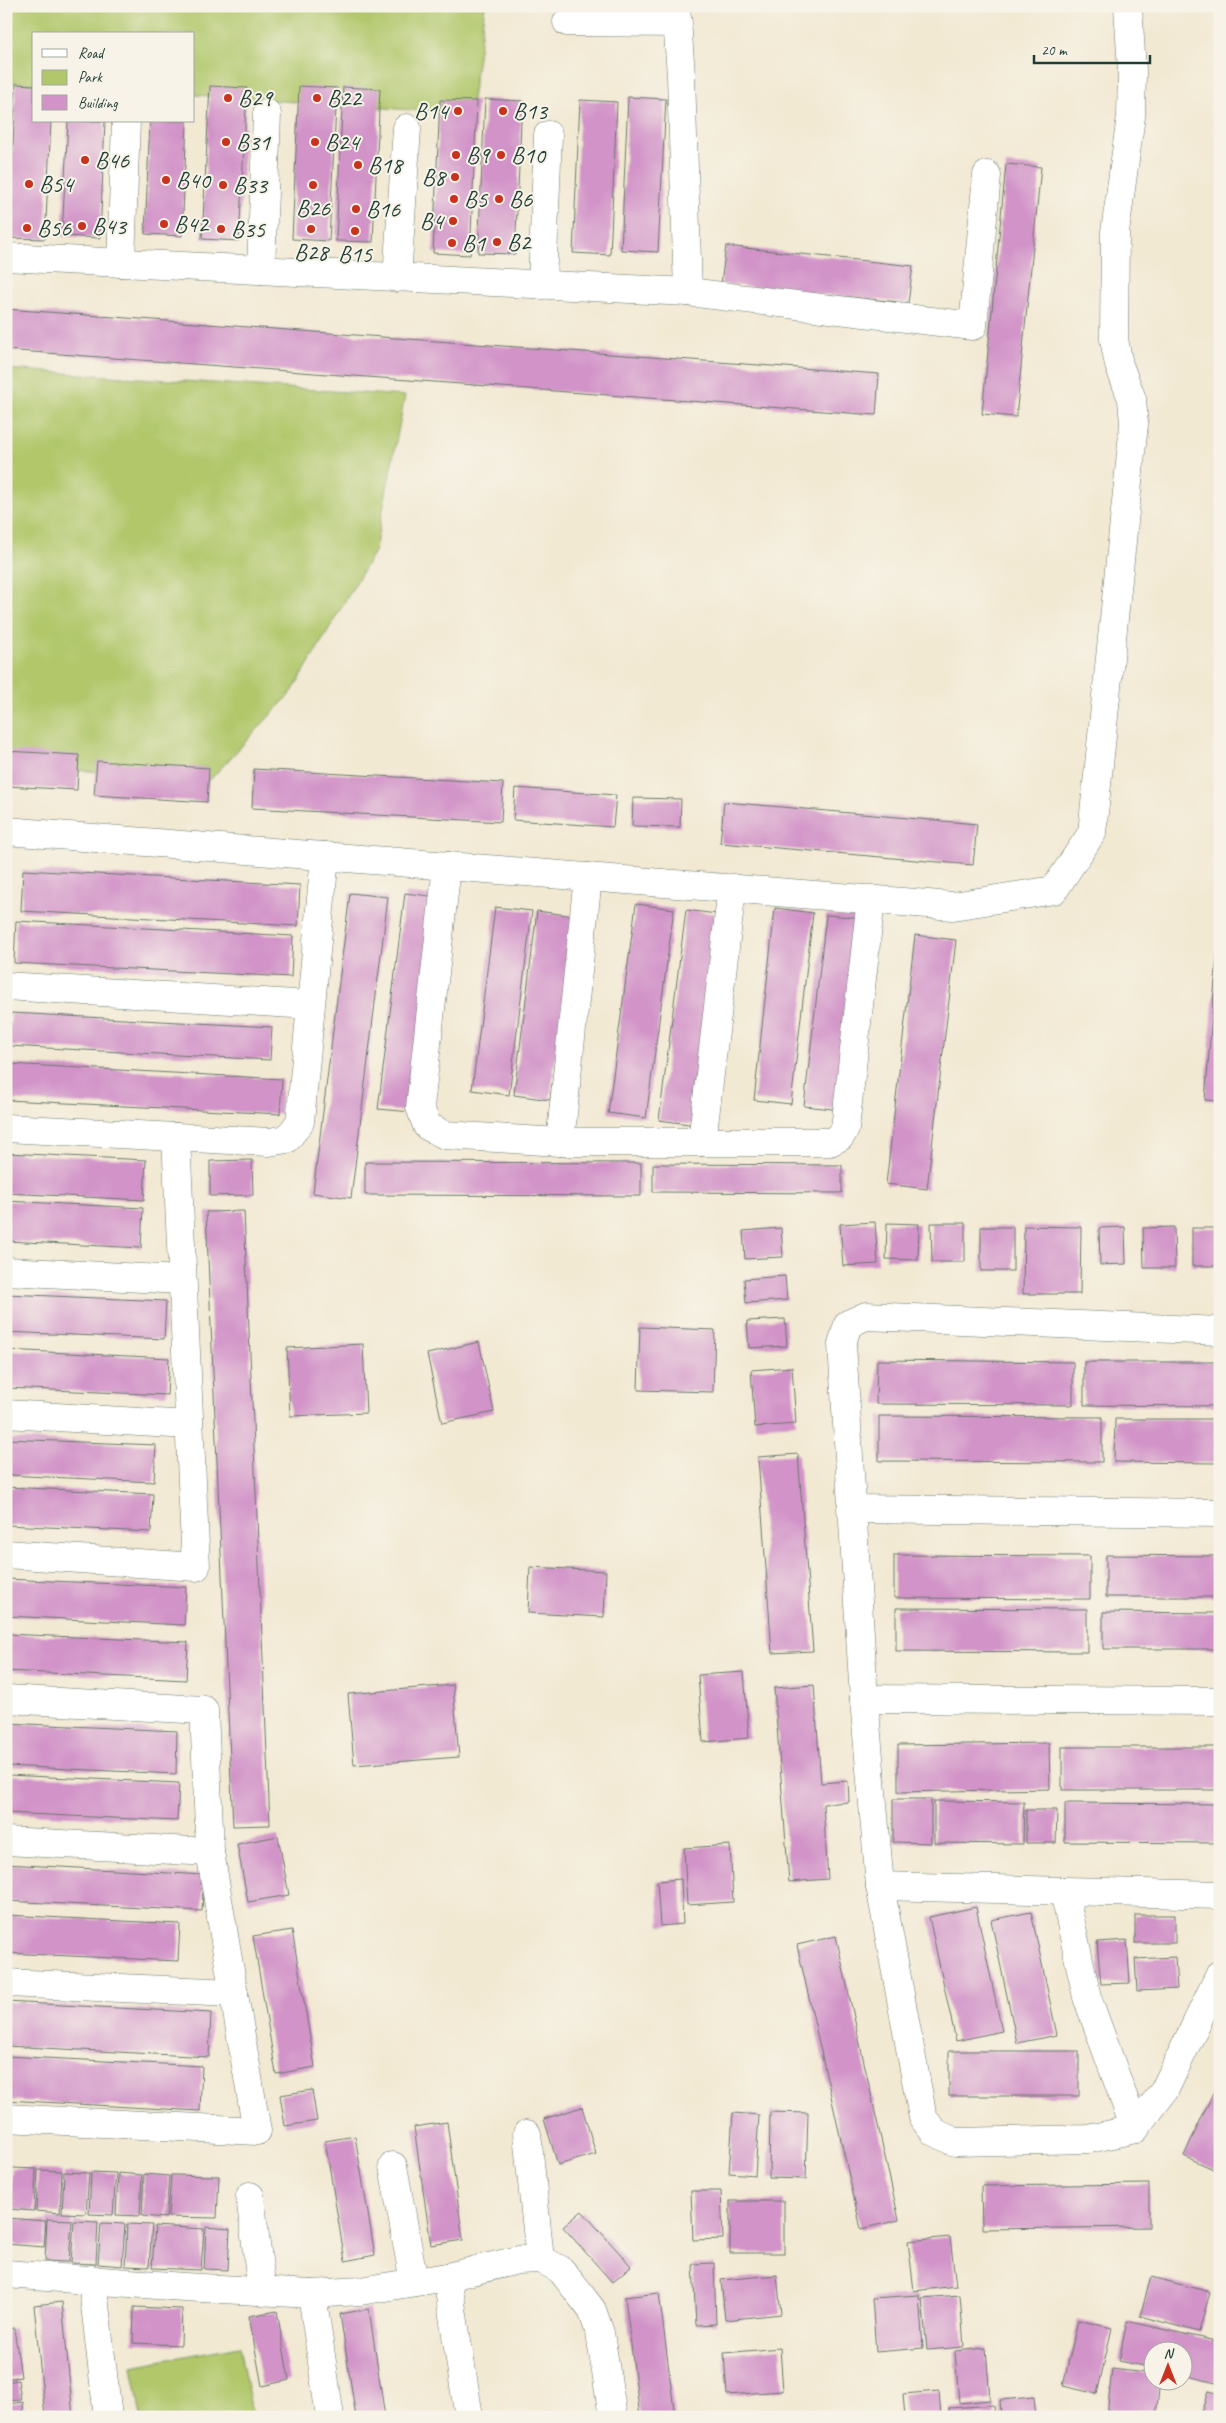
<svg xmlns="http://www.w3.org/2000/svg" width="1226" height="2423" font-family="Caveat,sans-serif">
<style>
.green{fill:#b1c76b;stroke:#688250}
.building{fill:#d193c8}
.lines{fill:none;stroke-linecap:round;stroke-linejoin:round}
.street-casing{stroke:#69796c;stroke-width:29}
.street{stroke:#fff;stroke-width:28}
.poi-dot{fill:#c8321e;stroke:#f7f3e8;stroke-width:2}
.labels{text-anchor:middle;stroke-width:4;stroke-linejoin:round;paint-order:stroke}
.poi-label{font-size:24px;fill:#1f3d34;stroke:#f7f3e8;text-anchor:start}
</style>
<rect width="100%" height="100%" fill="#f7f3e8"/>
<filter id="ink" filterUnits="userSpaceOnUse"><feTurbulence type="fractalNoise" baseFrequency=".02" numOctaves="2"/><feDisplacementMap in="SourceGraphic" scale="10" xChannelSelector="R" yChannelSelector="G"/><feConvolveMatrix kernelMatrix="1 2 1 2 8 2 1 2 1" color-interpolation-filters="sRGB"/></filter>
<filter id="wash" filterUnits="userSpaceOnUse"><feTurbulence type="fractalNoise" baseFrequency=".0096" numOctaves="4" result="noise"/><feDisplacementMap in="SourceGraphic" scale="20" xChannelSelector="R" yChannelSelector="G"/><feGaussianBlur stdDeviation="1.12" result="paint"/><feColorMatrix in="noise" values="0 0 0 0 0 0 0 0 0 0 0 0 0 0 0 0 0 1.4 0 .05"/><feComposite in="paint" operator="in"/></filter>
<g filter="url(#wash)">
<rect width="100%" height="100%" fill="#f2e9d3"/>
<!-- green -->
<g class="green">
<path d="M6 6H485L470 114 194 95V34H34V84L6 82Z"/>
<path d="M6 369 405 396 375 550 292 692 210 780 6 765Z"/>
<path d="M239 2346 253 2417H141L132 2366Z"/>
</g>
<g id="blocks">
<!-- building -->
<g class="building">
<path d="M16 84 34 85V121H51L45 239 8 238Z"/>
<path d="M210 86 247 88 239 241 202 239Z"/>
<path d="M299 86 337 88 329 241 292 239Z"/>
<path d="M343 87 380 89 373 242 336 241Z"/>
<path d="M628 97 666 99 658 252 621 250Z"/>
<path d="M485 99 522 101 515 254 478 253Z"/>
<path d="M440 100 477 101 470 255 433 253Z"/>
<path d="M580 100 617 102 610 255 573 253Z"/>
<path d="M68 121H105L100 238 62 236Z"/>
<path d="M150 121H187L182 236 145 234Z"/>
<path d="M1006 164 1041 167 1016 417 982 414Z"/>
<path d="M726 246 913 266 908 303 721 284Z"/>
<path d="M6 309 879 374 876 415 6 350Z"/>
<path d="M6 751 79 755 77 790 6 786Z"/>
<path d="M97 761 209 768 207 802 94 795Z"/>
<path d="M254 769 503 783 501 822 252 808Z"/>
<path d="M515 788 616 795 613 827 513 820Z"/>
<path d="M633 798 681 799 680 827 632 826Z"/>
<path d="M724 802 977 824 973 865 720 843Z"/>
<path d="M6 868H9L8 902H6Z"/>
<path d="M23 870 300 885 298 926 21 911Z"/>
<path d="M350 893 388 897 351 1198 313 1193Z"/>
<path d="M405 893 438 897 412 1112 378 1109Z"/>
<path d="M636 904 674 909 646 1118 608 1113Z"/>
<path d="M495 907 532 911 509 1095 472 1090Z"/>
<path d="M775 908 813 913 791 1104 754 1100Z"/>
<path d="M686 910 724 915 696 1125 659 1120Z"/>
<path d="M537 911 574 916 550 1100 514 1095Z"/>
<path d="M826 915 863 918 842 1110 804 1106Z"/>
<path d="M16 921 293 936 291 977 14 963Z"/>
<path d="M915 935 956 940 927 1189 886 1184Z"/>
<path d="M1218 944H1220V1101L1205 1100Z"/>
<path d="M11 1013 272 1027 270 1060 9 1046Z"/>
<path d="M9 1064 282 1079 280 1114 7 1100Z"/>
<path d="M6 1153 146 1160 144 1200 6 1193Z"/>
<path d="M252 1160 253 1195 210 1196V1161Z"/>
<path d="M365 1162 641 1163V1196L365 1195Z"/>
<path d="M653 1164 842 1165V1193L653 1192Z"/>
<path d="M6 1201 143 1208 141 1248 6 1241Z"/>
<path d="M244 1211 270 1825 233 1826 206 1212Z"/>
<path d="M875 1222 878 1264 843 1266 840 1224Z"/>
<path d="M887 1223 919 1224 918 1260 886 1259Z"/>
<path d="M931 1223H965V1262H932Z"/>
<path d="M1024 1226 1081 1227 1080 1294H1023Z"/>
<rect x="981" y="1227" width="32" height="44"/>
<path d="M1125 1227 1126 1264 1100 1265 1099 1228Z"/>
<path d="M1174 1227 1175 1268H1144L1143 1228Z"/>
<path d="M781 1228 783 1257 745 1259 743 1231Z"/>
<rect x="1192" y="1228" width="28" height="38"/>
<path d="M785 1276 787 1300 746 1303 744 1279Z"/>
<path d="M6 1294 166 1301 164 1339 6 1332Z"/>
<path d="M785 1319 787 1346 749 1348 747 1321Z"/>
<path d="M640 1327 715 1330 713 1392 638 1390Z"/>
<path d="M479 1342 494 1412 442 1423 427 1354Z"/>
<path d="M363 1344 366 1413 290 1416 287 1348Z"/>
<path d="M6 1350 169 1358 167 1395 6 1388Z"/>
<path d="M877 1360 1073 1362V1405L876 1404Z"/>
<path d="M1084 1362H1220V1406L1084 1405Z"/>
<path d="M792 1367 796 1424 755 1427 751 1370Z"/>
<path d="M879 1416 1102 1417V1462L879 1461Z"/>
<path d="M1115 1419H1220V1463L1114 1462Z"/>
<path d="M6 1439 156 1445 154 1482 6 1475Z"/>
<path d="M798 1454 813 1651 772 1653 758 1457Z"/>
<path d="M6 1487 153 1494 151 1532 6 1525Z"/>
<path d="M894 1555 1090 1556V1599L894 1598Z"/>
<path d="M1106 1555 1220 1556V1597H1106Z"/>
<path d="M530 1567 606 1571 604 1617 528 1613Z"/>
<path d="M6 1579 186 1587 184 1625 6 1616Z"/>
<path d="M896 1608 1087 1609V1652L896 1651Z"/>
<path d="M1103 1612 1220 1613V1649H1103Z"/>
<path d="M6 1634 188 1642 186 1680 6 1671Z"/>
<path d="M744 1672 749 1738 703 1742 698 1675Z"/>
<path d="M453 1685 459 1757 354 1765 348 1694Z"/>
<path d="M814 1685 821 1783 848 1781 849 1802 823 1804 828 1879 789 1882 774 1688Z"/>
<path d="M6 1723 177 1731 176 1774 6 1766Z"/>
<path d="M1049 1743 1050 1789 898 1792V1745Z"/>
<rect x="1062" y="1747" width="158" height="43"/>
<path d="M6 1775 179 1783 177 1821 6 1813Z"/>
<path d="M893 1799H931V1843L893 1842Z"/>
<path d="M934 1801 1024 1802 1023 1844 934 1843Z"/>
<path d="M1065 1803 1220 1804V1843L1065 1842Z"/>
<path d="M1026 1810H1057L1056 1843H1026Z"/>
<path d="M278 1836 289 1895 248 1902 237 1844Z"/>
<path d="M730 1845 733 1902 687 1905 684 1848Z"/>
<path d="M6 1864 204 1875 202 1911 6 1901Z"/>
<path d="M681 1879 683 1924 660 1926 657 1881Z"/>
<path d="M976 1907 1002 2031 956 2041 929 1917Z"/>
<path d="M1031 1912 1057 2035 1017 2043 991 1920Z"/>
<path d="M6 1915 180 1924 178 1961 6 1953Z"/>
<rect x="1135" y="1915" width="40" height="28"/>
<path d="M292 1930 315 2067 276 2074 253 1936Z"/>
<path d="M836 1936 899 2220 861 2229 797 1945Z"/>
<path d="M1127 1940 1130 1983 1101 1984 1097 1942Z"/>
<path d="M1175 1957 1177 1989 1137 1991 1135 1959Z"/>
<path d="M6 2002 211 2013 209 2057 6 2046Z"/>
<rect x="949" y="2051" width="130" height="45"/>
<path d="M6 2056 202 2066 200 2111 6 2100Z"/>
<path d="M1220 2078V2172L1184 2156Z"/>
<path d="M312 2090 317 2121 285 2126 280 2095Z"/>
<path d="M582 2107 596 2154 558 2165 544 2119Z"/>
<path d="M770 2112 808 2113 806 2179 769 2178Z"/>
<path d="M733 2113 759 2115 755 2175 729 2173Z"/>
<path d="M447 2122 463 2240 431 2245 414 2127Z"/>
<path d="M355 2136 375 2255 345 2261 325 2141Z"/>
<path d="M6 2168H9L8 2195H6Z"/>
<path d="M12 2168 36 2169 34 2211 9 2209Z"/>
<path d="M38 2170 62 2171 60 2213 36 2211Z"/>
<path d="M64 2172 89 2173 86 2214 62 2213Z"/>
<path d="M91 2172 116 2173 113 2215 89 2214Z"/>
<path d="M118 2173 142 2175 140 2216 116 2215Z"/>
<path d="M144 2174 169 2176 166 2218 142 2216Z"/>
<path d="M171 2175 219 2176 217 2218 168 2217Z"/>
<path d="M1149 2184V2227L982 2229 981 2186Z"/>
<path d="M691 2191H721L723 2239 693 2240Z"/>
<rect x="730" y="2201" width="54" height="52"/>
<path d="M582 2211 631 2266 612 2282 563 2227Z"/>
<path d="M6 2218 46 2221 44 2247 6 2244Z"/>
<path d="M47 2219 72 2220 69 2262 45 2261Z"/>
<path d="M74 2221 98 2222 96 2264 71 2263Z"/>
<path d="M101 2223 125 2224 122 2266 98 2264Z"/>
<path d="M127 2224 152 2225 149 2267 125 2266Z"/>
<path d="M155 2226 204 2229 201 2270 152 2268Z"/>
<path d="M206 2227 230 2229 228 2270 204 2269Z"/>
<path d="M950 2237 956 2286 914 2291 908 2241Z"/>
<path d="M714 2263 716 2324 696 2325 693 2264Z"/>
<path d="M777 2275 781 2314 725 2320 721 2280Z"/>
<path d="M1151 2277 1210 2292 1199 2332 1140 2316Z"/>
<path d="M659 2293 675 2417H640L625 2297Z"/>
<path d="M919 2295 923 2348 876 2352 872 2298Z"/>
<path d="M960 2295 964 2347 927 2350 922 2298Z"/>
<path d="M62 2302 73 2417H45L34 2305Z"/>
<path d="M134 2307 182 2309 181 2345 133 2343Z"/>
<path d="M369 2309 385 2417H356L340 2314Z"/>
<path d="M277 2311 289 2380 262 2386 249 2316Z"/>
<path d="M1078 2320 1112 2328 1097 2394 1063 2386Z"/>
<path d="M1127 2321 1220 2342V2384L1184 2375V2350H1154V2368L1119 2361Z"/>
<path d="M14 2328 21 2377 6 2379V2329Z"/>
<path d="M780 2348 783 2391 727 2395 724 2353Z"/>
<path d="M986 2348 990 2400 959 2403 955 2351Z"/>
<path d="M1112 2369 1154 2374V2380H1160L1156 2417 1107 2416Z"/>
<path d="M18 2380 21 2400 6 2401V2382Z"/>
<path d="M939 2391 941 2417H905L903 2394Z"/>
<path d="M1208 2391 1220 2394V2417H1200Z"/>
<path d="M1034 2397 1036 2417H1001L1000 2400Z"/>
<path d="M23 2402 24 2417H6V2404Z"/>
<path d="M994 2405 995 2417H949V2408Z"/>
</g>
</g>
</g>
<g filter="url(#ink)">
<use href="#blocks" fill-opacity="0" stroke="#69796c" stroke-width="1"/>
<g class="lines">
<defs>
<g id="street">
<path d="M676 6 681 75 688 292"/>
<path d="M567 22 678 23"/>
<path d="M6 257 688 292 973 326 987 175"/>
<path d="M121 263 126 121"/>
<path d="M261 270 267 114"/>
<path d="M397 278 407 128"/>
<path d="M542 285 548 135"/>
<path d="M6 831 953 906 1054 890 1092 833 1134 424 1132 399 1119 365 1114 339 1115 232 1131 116 1132 71 1128 6"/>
<path d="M447 866 420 1107 427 1126 445 1135 560 1142H830L840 1137 845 1129 871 899"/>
<path d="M6 986 310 1005"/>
<path d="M6 1128 269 1142 287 1139 300 1122 325 856"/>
<path d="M560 1142 588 877"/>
<path d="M702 1142 732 888"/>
<path d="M6 1271 182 1280"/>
<path d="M1220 1331 866 1316 848 1324 842 1344 864 1699 880 1886 923 2118 934 2132 955 2142 1089 2139 1135 2129 1164 2091 1220 1974"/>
<path d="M6 1414 189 1425"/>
<path d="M851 1509 1220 1513"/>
<path d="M6 1554 196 1567 176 1137"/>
<path d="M6 1699 204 1710 210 1852 257 2131 6 2118"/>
<path d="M864 1699 1220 1701"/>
<path d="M6 1841 210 1852"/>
<path d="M880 1886 1220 1895"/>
<path d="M1064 1891 1087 1997 1135 2129"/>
<path d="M6 1983 234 1993"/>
<path d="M527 2134 540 2259"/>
<path d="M393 2166 414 2282"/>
<path d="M250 2196 262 2292"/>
<path d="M6 2274 184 2287 312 2294 360 2291 447 2277 518 2260 540 2259 561 2270 592 2310 600 2333 613 2417"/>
<path d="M447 2277 469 2417"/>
<path d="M92 2279 108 2417"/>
<path d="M312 2294 330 2417"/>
</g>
</defs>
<!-- street casing -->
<use href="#street" class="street-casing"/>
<!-- street -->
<use href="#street" class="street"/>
</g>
</g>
<!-- markers -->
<g class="poi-dot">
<circle cx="228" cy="98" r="5"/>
<circle cx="317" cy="98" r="5"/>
<circle cx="458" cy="111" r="5"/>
<circle cx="503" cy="111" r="5"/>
<circle cx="226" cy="142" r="5"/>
<circle cx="315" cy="142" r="5"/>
<circle cx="456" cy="155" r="5"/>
<circle cx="501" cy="155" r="5"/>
<circle cx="85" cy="160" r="5"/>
<circle cx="358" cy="165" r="5"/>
<circle cx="455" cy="177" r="5"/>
<circle cx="166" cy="180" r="5"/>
<circle cx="29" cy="184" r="5"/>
<circle cx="223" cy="185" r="5"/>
<circle cx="313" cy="185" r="5"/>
<circle cx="454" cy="199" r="5"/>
<circle cx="499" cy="199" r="5"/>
<circle cx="356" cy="209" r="5"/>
<circle cx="453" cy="221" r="5"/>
<circle cx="164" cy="224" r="5"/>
<circle cx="82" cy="226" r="5"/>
<circle cx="27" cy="228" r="5"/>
<circle cx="221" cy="229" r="5"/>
<circle cx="311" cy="229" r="5"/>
<circle cx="355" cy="231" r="5"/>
<circle cx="497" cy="242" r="5"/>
<circle cx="452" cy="243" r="5"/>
</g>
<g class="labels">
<!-- poi labels -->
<g class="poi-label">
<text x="238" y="106">B29</text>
<text x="327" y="106">B22</text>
<text x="448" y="119" text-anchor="end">B14</text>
<text x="513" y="119">B13</text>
<text x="236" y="150">B31</text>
<text x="325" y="150">B24</text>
<text x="466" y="163">B9</text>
<text x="511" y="163">B10</text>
<text x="95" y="168">B46</text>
<text x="368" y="173">B18</text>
<text x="445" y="185" text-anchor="end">B8</text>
<text x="176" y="188">B40</text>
<text x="39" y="192">B54</text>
<text x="233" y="193">B33</text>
<text x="464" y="207">B5</text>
<text x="509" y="207">B6</text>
<text x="313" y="216" text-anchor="middle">B26</text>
<text x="366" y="217">B16</text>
<text x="443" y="229" text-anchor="end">B4</text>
<text x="174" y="232">B42</text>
<text x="92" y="234">B43</text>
<text x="37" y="236">B56</text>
<text x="231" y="237">B35</text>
<text x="507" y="250">B2</text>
<text x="462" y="251">B1</text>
<text x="311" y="260" text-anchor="middle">B28</text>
<text x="355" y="262" text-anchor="middle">B15</text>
</g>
</g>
<!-- margin -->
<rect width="1226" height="2423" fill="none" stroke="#f7f3e8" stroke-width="25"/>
<!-- legend -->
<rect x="32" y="32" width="162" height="90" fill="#f7f3e8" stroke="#a1aaa0"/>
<rect x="42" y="49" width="25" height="8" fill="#ffffff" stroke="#a1aaa0"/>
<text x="78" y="58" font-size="15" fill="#1f3d34">Road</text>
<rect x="42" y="70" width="25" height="15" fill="#b1c76b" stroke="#a1aaa0"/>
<text x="78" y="82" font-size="15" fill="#1f3d34">Park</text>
<rect x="42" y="95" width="25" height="15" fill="#d193c8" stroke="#a1aaa0"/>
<text x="78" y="108" font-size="15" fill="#1f3d34">Building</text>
<!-- north arrow -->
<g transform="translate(1168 2366)"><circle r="24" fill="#f7f3e8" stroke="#a1aaa0"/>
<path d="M0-4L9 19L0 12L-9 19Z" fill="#c8321e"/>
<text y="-8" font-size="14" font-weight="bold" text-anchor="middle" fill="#1f3d34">N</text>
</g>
<!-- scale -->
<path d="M1034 55v8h116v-8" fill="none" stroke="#1f3d34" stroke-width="2.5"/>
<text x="1041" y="55" font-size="15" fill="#1f3d34" stroke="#f7f3e8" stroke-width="4" paint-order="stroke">20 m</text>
</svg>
